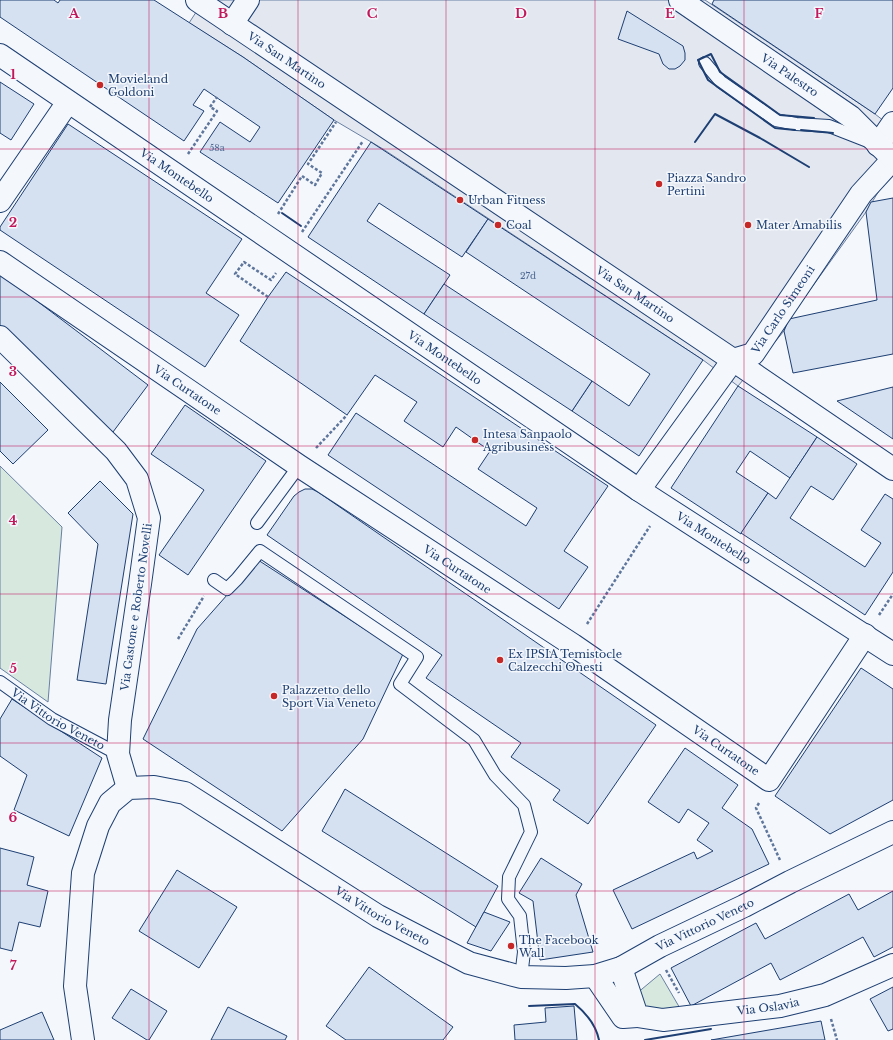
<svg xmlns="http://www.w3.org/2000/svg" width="893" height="1040" font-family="'Libre Baskerville',serif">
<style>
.green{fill:#d7e8df;stroke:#687fa3}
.parking{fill:#e3e8f0;stroke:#687fa3}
.building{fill:#d5e0f0;stroke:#1d3f73}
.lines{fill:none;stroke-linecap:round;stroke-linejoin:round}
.service-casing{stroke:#1d3f73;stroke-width:14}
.minor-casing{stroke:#1d3f73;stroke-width:24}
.tertiary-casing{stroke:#1d3f73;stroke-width:24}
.secondary-casing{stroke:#1d3f73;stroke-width:24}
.path{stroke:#5e769c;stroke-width:2.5;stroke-dasharray:3 2;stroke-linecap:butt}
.service{stroke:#f4f7fb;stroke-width:12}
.minor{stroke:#f4f7fb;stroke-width:22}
.tertiary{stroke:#f4f7fb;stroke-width:22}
.secondary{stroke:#f4f7fb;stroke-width:22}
.wall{stroke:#1d3f73;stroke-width:2}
.grid{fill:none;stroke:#c2185b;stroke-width:1;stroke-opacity:0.55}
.poi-dot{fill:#c62828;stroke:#f4f7fb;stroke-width:1.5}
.labels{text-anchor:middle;stroke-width:3;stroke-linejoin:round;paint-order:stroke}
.number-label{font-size:9px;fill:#4b6792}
.street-label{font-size:11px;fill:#1d3f73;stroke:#f4f7fb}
.poi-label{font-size:11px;fill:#1d3f73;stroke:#f4f7fb;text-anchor:start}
.grid-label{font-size:13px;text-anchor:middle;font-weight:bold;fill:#c2185b;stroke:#f4f7fb;stroke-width:3;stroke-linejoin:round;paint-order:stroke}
</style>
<rect width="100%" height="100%" fill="#f4f7fb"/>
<!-- green -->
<g class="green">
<path d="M0 466 62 527 48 702 0 668Z"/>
<path d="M660 974 681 1010 646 1014 636 994Z"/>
</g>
<!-- parking -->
<path class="parking" d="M204 0H705L875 114 893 128V168L866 212 789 319 784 331 738 386 703 360 383 149 334 120 243 57 189 23Z"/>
<!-- building -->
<g class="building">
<path d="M0 0H54L58 3 60 0H154L243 57 334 120 278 203 200 152 220 122 250 142 260 127 204 89 193 105 204 111 184 141 0 17Z"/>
<path d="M714 0H893V88L875 114 712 4Z"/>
<path d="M627 11 683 46 685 53V60L680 66 675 69H669L663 64 659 54 618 39Z"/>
<path d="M0 82 34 104 11 140 0 133Z"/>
<path d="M68 124 242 239 206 293 239 315 205 367 0 230V227Z"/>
<path d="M371 142 488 219 462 257 379 203 367 221 450 275 424 314 308 237Z"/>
<path d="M893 198V354L793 373 784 331 789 319 877 300 866 212 871 202Z"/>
<path d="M488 219 703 360 639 456 572 411 592 381 629 406 650 374 466 252Z"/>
<path d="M286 272 608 486 564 551 588 567 559 609 328 455 356 413 526 526 537 508 478 469 490 451 456 427 443 447 404 421 417 402 375 375 347 415 240 341 268 297Z"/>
<path d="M0 273 148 385 110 436 0 325Z"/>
<path d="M444 284 592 381 572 411 424 314Z"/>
<path d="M0 382 48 430 13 464 0 451Z"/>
<path d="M738 386 817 437 790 478 750 451 736 472 768 493 741 534 671 488Z"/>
<path d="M893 387V439L837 401Z"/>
<path d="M185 405 266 461 188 575 159 555 204 490 151 454Z"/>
<path d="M817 437 857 464 833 500 811 486 790 518 865 567 881 543 861 530 885 494 893 499V572L865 615 741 533 768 493 776 499Z"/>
<path d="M100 481 133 514 106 684 77 680 98 544 68 513Z"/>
<path d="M305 489H312L318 492 656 725 588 824 553 800 560 790 511 757 521 743 426 678 442 655 267 535 294 496 299 492Z"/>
<path d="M258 560 403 654 363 739 282 831 143 739 197 629Z"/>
<path d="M861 668 893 689V800L830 834 775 796Z"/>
<path d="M12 699 102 758 69 836 14 810 27 775 0 756V719Z"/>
<path d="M685 748 738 785 722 808 752 829 769 864 632 929 613 890 694 852 697 859 713 851 697 840 709 823 688 809 679 823 648 802Z"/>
<path d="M345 789 498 886 476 927 322 831Z"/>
<path d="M0 848 34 857 27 885 48 891 40 927 19 922 12 951 0 948Z"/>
<path d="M541 858 582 884 576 895 593 952 540 960 533 901 519 893Z"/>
<path d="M177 870 237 907 199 968 139 931Z"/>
<path d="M893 891V947L874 957 863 937 780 980 771 963 691 1006 671 968 756 923 765 939 849 894 858 910Z"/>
<path d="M484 912 510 922 491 951 467 943Z"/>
<path d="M369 967 453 1027 443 1040H346L326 1026Z"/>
<path d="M893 987V1029L888 1031 870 999Z"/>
<path d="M131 989 167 1011 149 1040H147L112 1018Z"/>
<path d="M574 1006 577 1040H515L514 1025 546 1022 545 1008Z"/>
<path d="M228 1007 287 1036 285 1040H211Z"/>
<path d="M42 1012 54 1040H0V1030Z"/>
<path d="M821 1021 825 1040H711Z"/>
</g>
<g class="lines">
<defs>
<g id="service">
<path d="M705 63 721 82 776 120 796 124 829 126 870 142"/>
<path d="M257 523 299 466"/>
<path d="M214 580 227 589 237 579 260 551 417 657 400 684 474 740 495 775 524 805 531 832 509 877 508 899 520 916 524 952 521 977"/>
<path id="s1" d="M0 682 52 719 118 754"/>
</g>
<g id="minor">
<path id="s2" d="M0 55 639 490 893 654"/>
<path d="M878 145 893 123"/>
<path d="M0 201 68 102"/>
<path id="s3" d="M0 262 299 466 573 645 769 780 865 635"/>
<path d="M0 337 116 451 137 479 149 518 140 584 120 720 118 754 128 788"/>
<path id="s4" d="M639 490 733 360 753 354 861 194 893 159"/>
<path id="s5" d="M621 968 637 1016 663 1020 780 1006 825 995 893 965"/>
<path d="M595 976 623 1017 637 1016"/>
</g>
<g id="tertiary">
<path id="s6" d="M680 0 851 117 893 159"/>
<path d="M232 24 248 0"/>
<path id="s7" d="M83 1040 75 986 83 873 98 826 110 803 128 788 154 787 185 793 378 916 469 963 521 977 566 978 595 976 621 968 660 946 744 906 790 882 893 832"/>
</g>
<g id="secondary">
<path id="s8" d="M197 0 733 360 893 469"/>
</g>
</defs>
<!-- service casing -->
<use href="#service" class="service-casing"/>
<!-- minor casing -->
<use href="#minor" class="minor-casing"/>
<!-- tertiary casing -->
<use href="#tertiary" class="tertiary-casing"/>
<!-- secondary casing -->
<use href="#secondary" class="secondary-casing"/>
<!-- path -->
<g class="path">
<path d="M188 154 217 111 210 107 217 97"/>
<path d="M278 214 302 176 315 185 322 173 308 164 336 122"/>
<path d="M302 232 363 141"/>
<path d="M268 297 235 274 244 262 271 280 276 273"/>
<path d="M316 448 347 415"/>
<path d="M879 615 893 594"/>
<path d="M587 624 650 526"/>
<path d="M178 639 204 596"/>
<path d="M759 803 756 808 780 860"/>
<path d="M666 970 679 993"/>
<path d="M831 1019 837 1040"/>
</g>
<!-- service -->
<use href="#service" class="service"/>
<!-- minor -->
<use href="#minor" class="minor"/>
<!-- tertiary -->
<use href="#tertiary" class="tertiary"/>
<!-- secondary -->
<use href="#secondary" class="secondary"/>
<!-- wall -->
<g class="wall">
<path d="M795 130 775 128 708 80 698 60 711 54 720 72 780 115 814 118"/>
<path d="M801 130 833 133"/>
<path d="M695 142 715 114 760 138 809 167"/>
<path d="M282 213 301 226"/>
<path d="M529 1006 575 1004C586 1013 596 1026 599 1040"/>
<path d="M645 1040 711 1029"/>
</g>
</g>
<!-- grid -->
<path class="grid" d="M149 0V1040M298 0V1040M446 0V1040M595 0V1040M744 0V1040M0 149H893M0 297H893M0 446H893M0 594H893M0 743H893M0 891H893"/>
<!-- markers -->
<g class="poi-dot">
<circle cx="100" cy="85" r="4"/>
<circle cx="659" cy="184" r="4"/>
<circle cx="460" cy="200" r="4"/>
<circle cx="498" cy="225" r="4"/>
<circle cx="748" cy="225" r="4"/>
<circle cx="475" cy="440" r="4"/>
<circle cx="500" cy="660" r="4"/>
<circle cx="274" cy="696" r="4"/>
<circle cx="511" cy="946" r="4"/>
</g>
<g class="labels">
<!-- number labels -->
<g class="number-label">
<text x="217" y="151">58a</text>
<text x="528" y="279">27d</text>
</g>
<!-- street labels -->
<g class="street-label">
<text dy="4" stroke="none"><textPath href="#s8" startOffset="108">Via San Martino</textPath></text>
<text dy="4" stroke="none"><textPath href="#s6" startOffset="133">Via Palestro</textPath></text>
<text dy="4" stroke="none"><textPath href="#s2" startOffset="214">Via Montebello</textPath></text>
<text dy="4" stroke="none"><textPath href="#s8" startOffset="528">Via San Martino</textPath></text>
<text dy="4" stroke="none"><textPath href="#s4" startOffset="235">Via Carlo Simeoni</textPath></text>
<text dy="4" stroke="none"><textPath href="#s2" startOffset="538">Via Montebello</textPath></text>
<text dy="4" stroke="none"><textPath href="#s3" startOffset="227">Via Curtatone</textPath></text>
<text dy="4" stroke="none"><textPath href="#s2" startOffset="862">Via Montebello</textPath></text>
<text dy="4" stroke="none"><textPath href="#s3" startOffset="551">Via Curtatone</textPath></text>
<text transform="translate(136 607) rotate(-82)" y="4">Via Gastone e Roberto Novelli</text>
<text dy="4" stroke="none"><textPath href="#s1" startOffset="69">Via Vittorio Veneto</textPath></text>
<text dy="4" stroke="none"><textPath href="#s3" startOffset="875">Via Curtatone</textPath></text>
<text dy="4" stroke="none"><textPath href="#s7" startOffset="557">Via Vittorio Veneto</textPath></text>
<text dy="4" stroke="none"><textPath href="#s7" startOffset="905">Via Vittorio Veneto</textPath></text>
<text dy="4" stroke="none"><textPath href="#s5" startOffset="183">Via Oslavia</textPath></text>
</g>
<!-- poi labels -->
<g class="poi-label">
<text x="108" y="83">Movieland<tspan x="108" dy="13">Goldoni</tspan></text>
<text x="667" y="182">Piazza Sandro<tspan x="667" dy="13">Pertini</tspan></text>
<text x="468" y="204">Urban Fitness</text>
<text x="506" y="229">Coal</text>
<text x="756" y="229">Mater Amabilis</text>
<text x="483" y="438">Intesa Sanpaolo<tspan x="483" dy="13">Agribusiness</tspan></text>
<text x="508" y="658">Ex IPSIA Temistocle<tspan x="508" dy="13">Calzecchi Onesti</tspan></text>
<text x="282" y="694">Palazzetto dello<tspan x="282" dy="13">Sport Via Veneto</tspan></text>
<text x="519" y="944">The Facebook<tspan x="519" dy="13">Wall</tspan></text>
</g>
</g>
<g class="grid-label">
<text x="74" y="18">A</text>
<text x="223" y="18">B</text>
<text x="372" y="18">C</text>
<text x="521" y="18">D</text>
<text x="670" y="18">E</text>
<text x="819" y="18">F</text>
<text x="13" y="79">1</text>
<text x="13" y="227">2</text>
<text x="13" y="376">3</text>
<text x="13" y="525">4</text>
<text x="13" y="673">5</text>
<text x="13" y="822">6</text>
<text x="13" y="970">7</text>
</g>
</svg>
